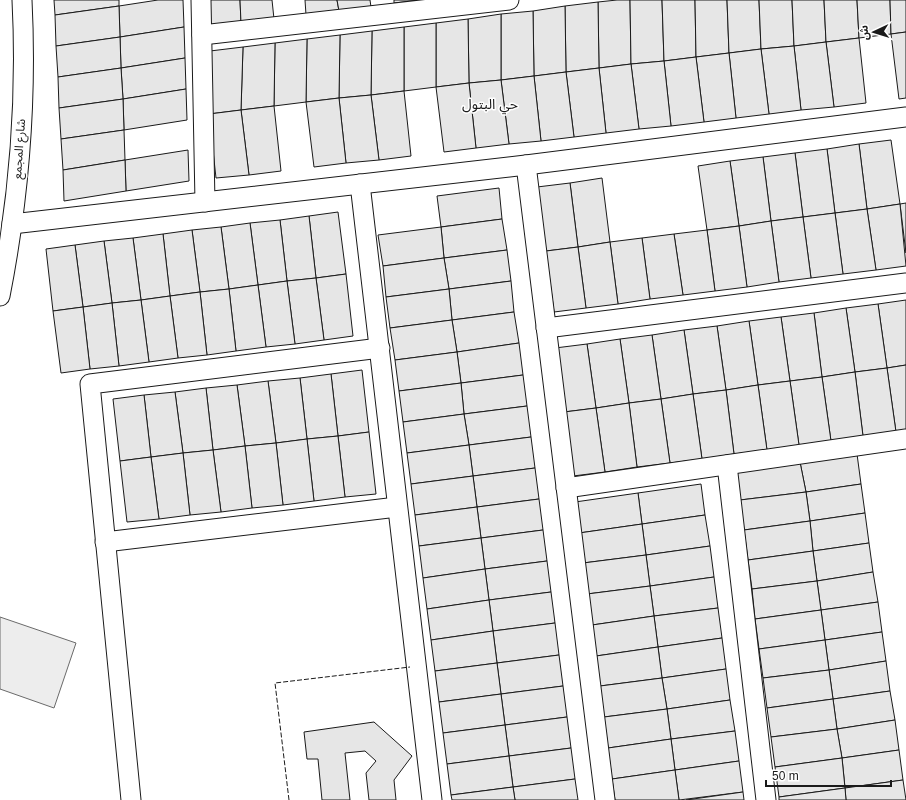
<svg xmlns="http://www.w3.org/2000/svg" width="906" height="800" font-family="Arial,'Noto Sans Arabic',sans-serif">
<style>
.built{fill:#ededed;stroke:#6a6a6a}
.building{fill:#e6e6e6;stroke:#1a1a1a}
.lines{fill:none;stroke-linecap:round;stroke-linejoin:round}
.minor-casing{stroke:#1a1a1a;stroke-width:21}
.minor{stroke:#fff;stroke-width:19}
.fence{stroke:#1a1a1a;stroke-width:1;stroke-dasharray:5 2;stroke-linecap:butt}
.labels{text-anchor:middle;stroke-width:3;stroke-linejoin:round;paint-order:stroke}
.street-label{font-size:12px;fill:#1a1a1a;stroke:#fff}
.quarter-label{font-size:14px;fill:#1a1a1a;stroke:#fff}
</style>
<rect width="100%" height="100%" fill="#fff"/>
<!-- built -->
<path class="built" d="M0 617 76 643 54 708 0 689Z"/>
<!-- building -->
<g class="building">
<path d="M54 0H119V6L55 15Z"/>
<path d="M158 0H183L184 27 120 37 119 6Z"/>
<path d="M208 0H240L241 23 208 27Z"/>
<path d="M240 0H272L274 19 241 23Z"/>
<path d="M305 0H337L339 11 306 15Z"/>
<path d="M337 0H370L371 7 339 11Z"/>
<path d="M394 0H419L394 3Z"/>
<path d="M617 0H630L631 64 599 68 598 2Z"/>
<path d="M630 0H662L664 61 631 64Z"/>
<path d="M662 0H695L696 57 664 61Z"/>
<path d="M695 0H727L729 53 696 57Z"/>
<path d="M727 0H759L761 49 729 53Z"/>
<path d="M759 0H792L794 46 761 49Z"/>
<path d="M792 0H824L826 42 794 46Z"/>
<path d="M824 0H857L859 38 826 42Z"/>
<path d="M857 0H890L891 34 859 38Z"/>
<path d="M890 0H906V32L891 34Z"/>
<path d="M598 2 599 68 566 72 565 6Z"/>
<path d="M119 6 120 37 56 46 55 15Z"/>
<path d="M565 6 566 72 534 76 533 11Z"/>
<path d="M533 11 534 76 501 80V14Z"/>
<path d="M501 14V80L469 83 468 19Z"/>
<path d="M468 19 469 83 436 87V23Z"/>
<path d="M436 23V87L404 91V27Z"/>
<path d="M184 27 185 58 121 68 120 37Z"/>
<path d="M404 27V91L371 95 372 31Z"/>
<path d="M372 31 371 95 339 98 340 35Z"/>
<path d="M906 32V98L899 99 891 34Z"/>
<path d="M340 35 339 98 306 102 307 39Z"/>
<path d="M120 37 121 68 58 77 56 46Z"/>
<path d="M859 38 866 103 834 107 826 42Z"/>
<path d="M307 39 306 102 274 106 275 43Z"/>
<path d="M826 42 834 107 801 110 794 46Z"/>
<path d="M275 43 274 106 241 110 243 47Z"/>
<path d="M794 46 801 110 769 114 761 49Z"/>
<path d="M243 47 241 110 209 114 210 51Z"/>
<path d="M761 49 769 114 736 118 729 53Z"/>
<path d="M729 53 736 118 704 122 696 57Z"/>
<path d="M696 57 704 122 671 126 664 61Z"/>
<path d="M185 58 186 89 123 99 121 68Z"/>
<path d="M664 61 671 126 639 129 631 64Z"/>
<path d="M631 64 639 129 606 133 599 68Z"/>
<path d="M121 68 123 99 59 108 58 77Z"/>
<path d="M599 68 606 133 574 137 566 72Z"/>
<path d="M566 72 574 137 541 141 534 76Z"/>
<path d="M534 76 541 141 509 144 501 80Z"/>
<path d="M501 80 509 144 476 148 469 83Z"/>
<path d="M469 83 476 148 444 152 436 87Z"/>
<path d="M186 89 187 120 124 130 123 99Z"/>
<path d="M404 91 411 156 379 160 371 95Z"/>
<path d="M371 95 379 160 346 163 339 98Z"/>
<path d="M339 98 346 163 314 167 306 102Z"/>
<path d="M123 99 124 130 61 139 59 108Z"/>
<path d="M274 106 281 171 249 175 241 110Z"/>
<path d="M241 110 249 175 216 178 209 114Z"/>
<path d="M124 130 125 160 63 170 61 139Z"/>
<path d="M891 140 900 204 867 209 859 144Z"/>
<path d="M859 144 867 209 835 213 827 149Z"/>
<path d="M827 149 835 213 803 217 795 153Z"/>
<path d="M188 150 189 181 126 191 125 160Z"/>
<path d="M795 153 803 217 771 221 763 157Z"/>
<path d="M763 157 771 221 739 226 730 161Z"/>
<path d="M125 160 126 191 64 201 63 170Z"/>
<path d="M730 161 739 226 707 230 698 166Z"/>
<path d="M602 178 610 242 578 247 570 183Z"/>
<path d="M570 183 578 247 546 251 537 187Z"/>
<path d="M499 188 502 219 441 227 437 196Z"/>
<path d="M906 203V253L900 204Z"/>
<path d="M900 204 906 266 876 270 867 209Z"/>
<path d="M867 209 876 270 843 274 835 213Z"/>
<path d="M338 212 346 274 316 278 309 216Z"/>
<path d="M835 213 843 274 811 278 803 217Z"/>
<path d="M309 216 316 278 287 281 280 220Z"/>
<path d="M803 217 811 278 779 282 771 221Z"/>
<path d="M502 219 507 250 444 258 441 227Z"/>
<path d="M280 220 287 281 258 285 250 223Z"/>
<path d="M771 221 779 282 747 287 739 226Z"/>
<path d="M250 223 258 285 229 289 221 227Z"/>
<path d="M739 226 747 287 715 291 707 230Z"/>
<path d="M221 227 229 289 200 292 192 230Z"/>
<path d="M441 227 444 258 383 266 378 235Z"/>
<path d="M192 230 200 292 170 296 163 234Z"/>
<path d="M707 230 715 291 683 295 674 234Z"/>
<path d="M163 234 170 296 141 300 133 238Z"/>
<path d="M674 234 683 295 650 299 642 238Z"/>
<path d="M133 238 141 300 112 303 104 241Z"/>
<path d="M642 238 650 299 618 304 610 242Z"/>
<path d="M104 241 112 303 83 307 75 245Z"/>
<path d="M610 242 618 304 586 308 578 247Z"/>
<path d="M75 245 83 307 53 311 46 249Z"/>
<path d="M578 247 586 308 554 312 546 251Z"/>
<path d="M507 250 511 281 449 289 444 258Z"/>
<path d="M444 258 449 289 386 297 383 266Z"/>
<path d="M346 274 353 336 324 340 316 278Z"/>
<path d="M316 278 324 340 295 344 287 281Z"/>
<path d="M287 281 295 344 266 347 258 285Z"/>
<path d="M511 281 514 312 452 320 449 289Z"/>
<path d="M258 285 266 347 236 351 229 289Z"/>
<path d="M229 289 236 351 207 355 200 292Z"/>
<path d="M449 289 452 320 390 328 386 297Z"/>
<path d="M200 292 207 355 178 358 170 296Z"/>
<path d="M170 296 178 358 149 362 141 300Z"/>
<path d="M141 300 149 362 119 366 112 303Z"/>
<path d="M906 300V365L887 368 878 304Z"/>
<path d="M112 303 119 366 90 369 83 307Z"/>
<path d="M878 304 887 368 855 372 846 308Z"/>
<path d="M83 307 90 369 61 373 53 311Z"/>
<path d="M846 308 855 372 822 377 814 313Z"/>
<path d="M514 312 519 343 457 352 452 320Z"/>
<path d="M814 313 822 377 790 381 781 317Z"/>
<path d="M781 317 790 381 758 385 749 321Z"/>
<path d="M452 320 457 352 395 360 390 328Z"/>
<path d="M749 321 758 385 726 390 717 326Z"/>
<path d="M717 326 726 390 693 394 684 330Z"/>
<path d="M684 330 693 394 661 399 652 335Z"/>
<path d="M652 335 661 399 629 403 620 339Z"/>
<path d="M620 339 629 403 596 408 587 344Z"/>
<path d="M519 343 523 375 461 383 457 352Z"/>
<path d="M587 344 596 408 564 412 555 348Z"/>
<path d="M457 352 461 383 399 391 395 360Z"/>
<path d="M906 365V431L896 432 887 368Z"/>
<path d="M887 368 896 432 863 436 855 372Z"/>
<path d="M362 370 369 432 338 436 331 374Z"/>
<path d="M855 372 863 436 831 441 822 377Z"/>
<path d="M331 374 338 436 307 439 300 378Z"/>
<path d="M523 375 527 406 464 414 461 383Z"/>
<path d="M822 377 831 441 799 445 790 381Z"/>
<path d="M300 378 307 439 276 443 268 381Z"/>
<path d="M268 381 276 443 245 446 237 385Z"/>
<path d="M790 381 799 445 767 450 758 385Z"/>
<path d="M461 383 464 414 403 422 399 391Z"/>
<path d="M237 385 245 446 213 450 206 388Z"/>
<path d="M758 385 767 450 734 454 726 390Z"/>
<path d="M206 388 213 450 183 453 175 392Z"/>
<path d="M726 390 734 454 702 459 693 394Z"/>
<path d="M175 392 183 453 151 457 144 395Z"/>
<path d="M693 394 702 459 670 463 661 399Z"/>
<path d="M144 395 151 457 120 461 113 399Z"/>
<path d="M661 399 670 463 637 467 629 403Z"/>
<path d="M629 403 637 467 605 472 596 408Z"/>
<path d="M527 406 531 437 469 445 464 414Z"/>
<path d="M596 408 605 472 573 476 564 412Z"/>
<path d="M464 414 469 445 407 453 403 422Z"/>
<path d="M369 432 376 494 345 497 338 436Z"/>
<path d="M338 436 345 497 314 501 307 439Z"/>
<path d="M531 437 535 468 473 476 469 445Z"/>
<path d="M307 439 314 501 283 505 276 443Z"/>
<path d="M276 443 283 505 252 508 245 446Z"/>
<path d="M469 445 473 476 411 484 407 453Z"/>
<path d="M245 446 252 508 221 512 213 450Z"/>
<path d="M213 450 221 512 190 515 183 453Z"/>
<path d="M183 453 190 515 159 519 151 457Z"/>
<path d="M857 454 861 484 806 492 800 462Z"/>
<path d="M151 457 159 519 127 522 120 461Z"/>
<path d="M800 462 806 492 740 500 736 471Z"/>
<path d="M535 468 539 499 477 507 473 476Z"/>
<path d="M473 476 477 507 415 515 411 484Z"/>
<path d="M701 484 705 515 642 524 638 493Z"/>
<path d="M861 484 865 513 810 521 806 492Z"/>
<path d="M806 492 810 521 744 530 740 500Z"/>
<path d="M638 493 642 524 579 533 575 502Z"/>
<path d="M539 499 543 530 481 538 477 507Z"/>
<path d="M477 507 481 538 419 546 415 515Z"/>
<path d="M865 513 869 543 813 551 810 521Z"/>
<path d="M705 515 710 546 646 555 642 524Z"/>
<path d="M810 521 813 551 748 560 744 530Z"/>
<path d="M642 524 646 555 583 563 579 533Z"/>
<path d="M543 530 547 561 485 569 481 538Z"/>
<path d="M481 538 485 569 423 578 419 546Z"/>
<path d="M869 543 873 572 817 581 813 551Z"/>
<path d="M710 546 714 577 650 586 646 555Z"/>
<path d="M813 551 817 581 752 589 748 560Z"/>
<path d="M646 555 650 586 587 594 583 563Z"/>
<path d="M547 561 551 592 489 600 485 569Z"/>
<path d="M485 569 489 600 427 609 423 578Z"/>
<path d="M873 572 878 602 821 610 817 581Z"/>
<path d="M714 577 718 608 654 616 650 586Z"/>
<path d="M817 581 821 610 755 619 752 589Z"/>
<path d="M650 586 654 616 592 625 587 594Z"/>
<path d="M551 592 555 623 493 631 489 600Z"/>
<path d="M489 600 493 631 431 640 427 609Z"/>
<path d="M878 602 882 632 825 640 821 610Z"/>
<path d="M718 608 722 638 658 647 654 616Z"/>
<path d="M821 610 825 640 759 649 755 619Z"/>
<path d="M654 616 658 647 596 656 592 625Z"/>
<path d="M555 623 559 655 497 663 493 631Z"/>
<path d="M493 631 497 663 435 671 431 640Z"/>
<path d="M882 632 886 661 829 670 825 640Z"/>
<path d="M722 638 726 669 662 678 658 647Z"/>
<path d="M825 640 829 670 763 678 759 649Z"/>
<path d="M658 647 662 678 600 686 596 656Z"/>
<path d="M559 655 563 686 501 694 497 663Z"/>
<path d="M886 661 890 691 833 699 829 670Z"/>
<path d="M497 663 501 694 439 702 435 671Z"/>
<path d="M726 669 730 700 667 709 662 678Z"/>
<path d="M829 670 833 699 767 708 763 678Z"/>
<path d="M662 678 667 709 604 717 600 686Z"/>
<path d="M563 686 567 717 505 725 501 694Z"/>
<path d="M890 691 895 720 837 729 833 699Z"/>
<path d="M501 694 505 725 443 733 439 702Z"/>
<path d="M833 699 837 729 771 737 767 708Z"/>
<path d="M730 700 735 731 671 739 667 709Z"/>
<path d="M667 709 671 739 608 748 604 717Z"/>
<path d="M567 717 571 748 509 756 505 725Z"/>
<path d="M895 720 899 750 842 758 837 729Z"/>
<path d="M374 722 412 756 394 780 396 800H369L366 773 376 761 365 751 345 753 350 800H322L318 759H307L304 732Z"/>
<path d="M505 725 509 756 447 764 443 733Z"/>
<path d="M837 729 842 758 775 767 771 737Z"/>
<path d="M735 731 739 761 675 770 671 739Z"/>
<path d="M671 739 675 770 612 779 608 748Z"/>
<path d="M571 748 575 779 513 787 509 756Z"/>
<path d="M899 750 903 780 845 788 842 758Z"/>
<path d="M509 756 513 787 451 795 447 764Z"/>
<path d="M842 758 845 788 779 797 775 767Z"/>
<path d="M739 761 743 792 679 800 675 770Z"/>
<path d="M675 770 679 800H615L612 779Z"/>
<path d="M575 779 578 800H515L513 787Z"/>
<path d="M903 780 906 800H846L845 788Z"/>
<path d="M513 787 515 800H452L451 795Z"/>
<path d="M845 788 846 800H779V797Z"/>
<path d="M743 792 744 800H686Z"/>
</g>
<g class="lines">
<defs>
<g id="minor">
<path d="M201 0 205 202"/>
<path d="M202 35 509 0"/>
<path d="M526 165 605 800"/>
<path d="M360 184 432 800"/>
<path d="M12 224 526 165 906 117"/>
<path d="M0 296C19 199 27 99 22 0"/>
<path d="M546 328 906 283"/>
<path d="M727 465 766 800"/>
<path d="M566 488 906 439"/>
<path d="M105 542 397 507"/>
<path d="M131 800 90 384 380 348"/>
</g>
</defs>
<!-- minor casing -->
<use href="#minor" class="minor-casing"/>
<!-- minor -->
<use href="#minor" class="minor"/>
<!-- fence -->
<path class="fence" d="M289 800 275 683 410 667"/>
</g>
<g class="labels">
<!-- street labels -->
<g class="street-label">
<text transform="translate(19 149) rotate(-86)" y="4">شارع المجمع</text>
</g>
<!-- quarter labels -->
<g class="quarter-label">
<text x="490" y="109">حي البتول</text>
</g>
</g>
<!-- north arrow -->
<g transform="translate(874 32) rotate(266)" stroke="#ffffff" stroke-width="3" paint-order="stroke">
<path d="M0-3L7 15L0 10L-7 15Z" fill="#1a1a1a"/>
<text y="-6" font-size="11" font-weight="bold" text-anchor="middle" fill="#1a1a1a">ش</text>
</g>
<!-- scale -->
<path d="M766 780v6h125v-6" fill="none" stroke="#1a1a1a" stroke-width="2"/>
<text x="772" y="780" font-size="12" fill="#1a1a1a" stroke="#ffffff" stroke-width="3" paint-order="stroke">50 m</text>
</svg>
